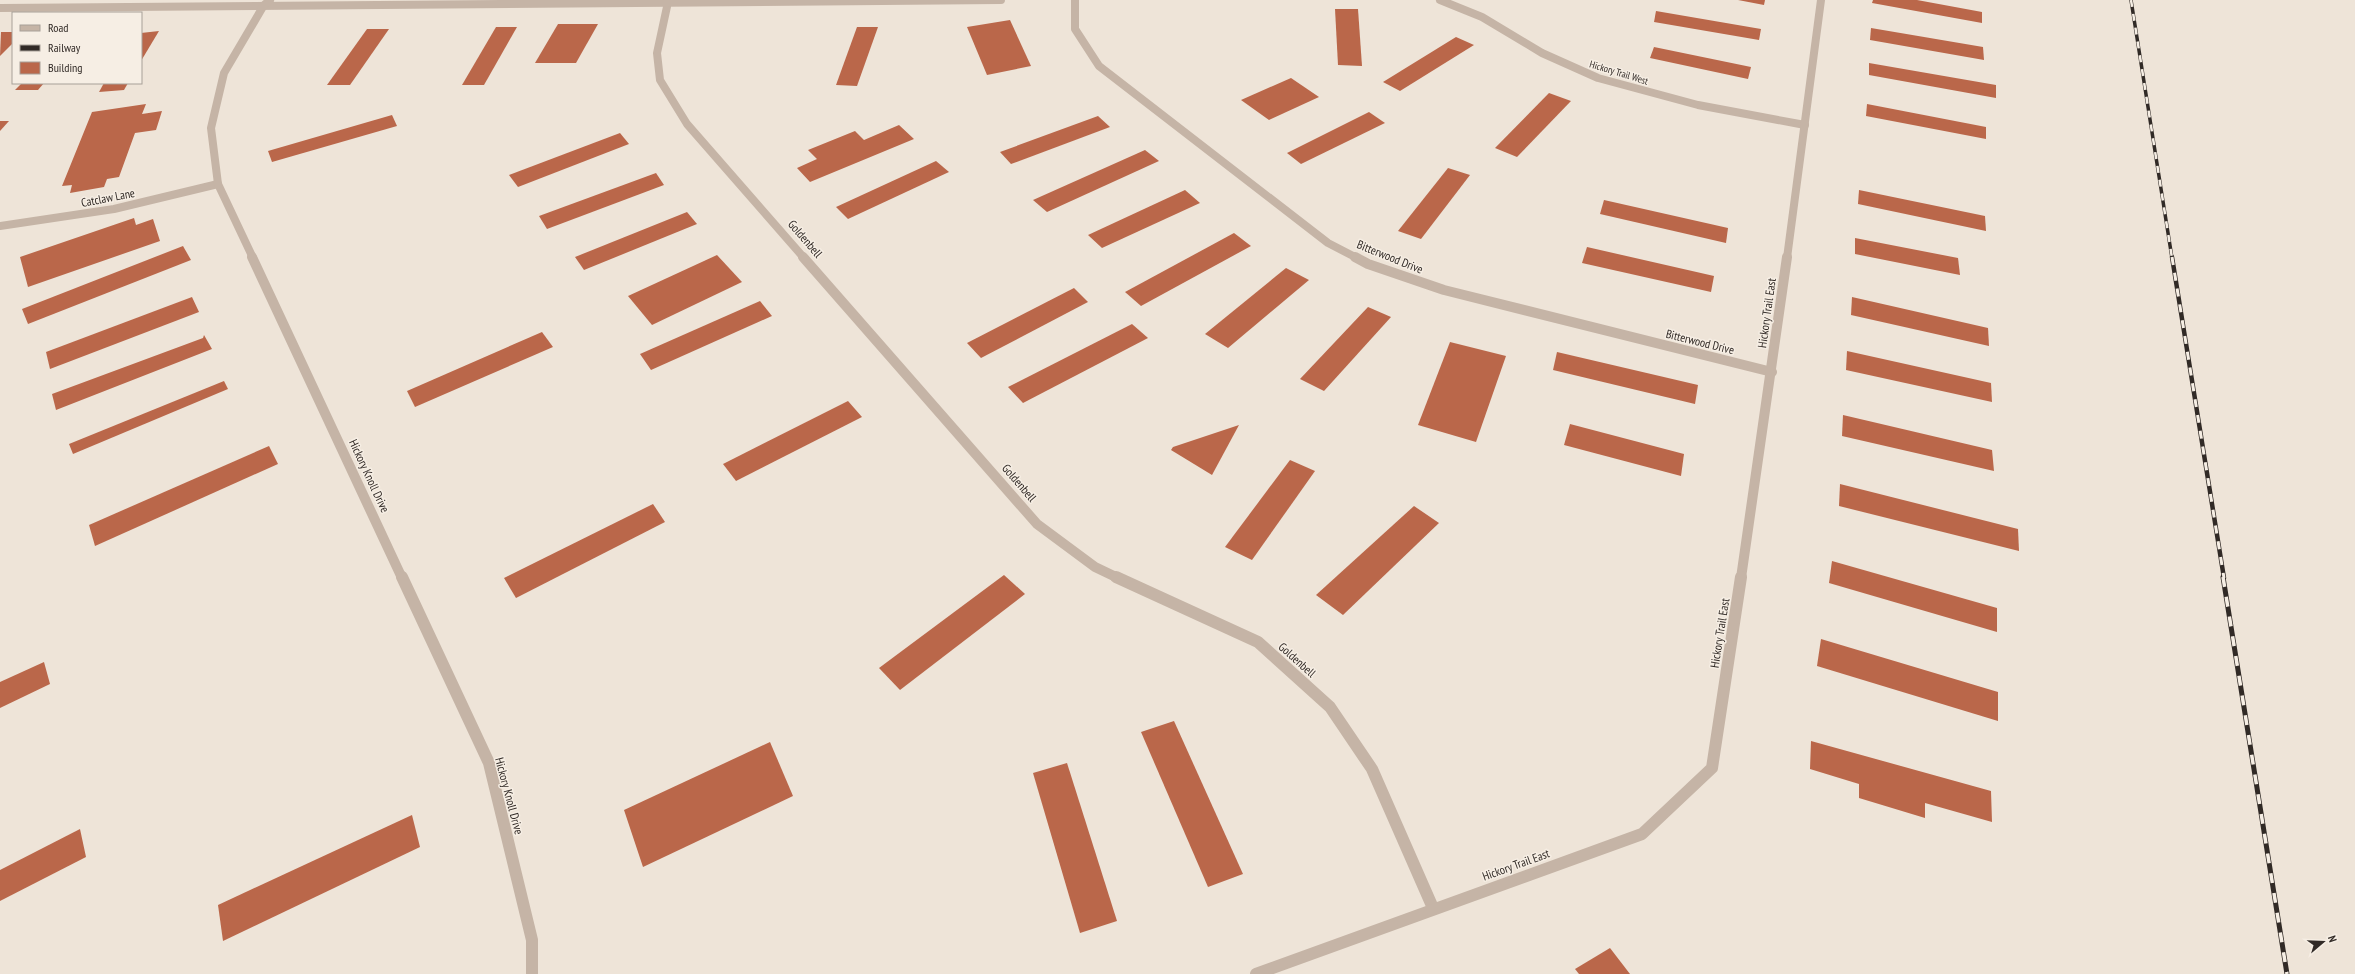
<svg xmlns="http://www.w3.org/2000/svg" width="2355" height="974" font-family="'PT Sans Narrow',sans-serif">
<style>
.building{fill:#ba674a}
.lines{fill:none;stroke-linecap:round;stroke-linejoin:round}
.minor-far2{stroke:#c5b4a6;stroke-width:8}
.minor-far1{stroke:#c5b4a6;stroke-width:10}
.minor{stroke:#c5b4a6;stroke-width:12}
.rail-far2-casing{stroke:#312a26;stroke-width:3.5}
.rail-far1-casing{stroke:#312a26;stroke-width:4.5}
.rail-casing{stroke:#312a26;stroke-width:5}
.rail-far2{stroke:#f6eee4;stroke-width:2.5;stroke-dasharray:7;stroke-linecap:butt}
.rail-far1{stroke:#f6eee4;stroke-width:3;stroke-dasharray:8;stroke-linecap:butt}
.rail{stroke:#f6eee4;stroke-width:3.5;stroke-dasharray:10;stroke-linecap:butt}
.labels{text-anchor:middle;stroke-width:3;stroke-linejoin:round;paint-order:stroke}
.far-street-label{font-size:10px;fill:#312a26;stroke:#f6eee4}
.street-label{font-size:12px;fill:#312a26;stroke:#f6eee4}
</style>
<rect width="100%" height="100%" fill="#eee4d8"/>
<!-- building -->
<g class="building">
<path d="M1738 0H1765L1764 5Z"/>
<path d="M1873 0H1917L1982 12V23L1872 3Z"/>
<path d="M1335 9H1358L1362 66 1338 65Z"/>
<path d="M1656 11 1761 29 1759 40 1654 22Z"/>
<path d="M1010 20 1031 66 987 75 967 27Z"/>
<path d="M558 24H598L576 63H535Z"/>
<path d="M496 27H517L484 85H462Z"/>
<path d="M857 27H878L857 86 836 85Z"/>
<path d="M1871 28 1983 47 1984 60 1870 40Z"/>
<path d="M367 29H389L350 85H327Z"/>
<path d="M159 31 141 61V33Z"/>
<path d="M1 32H13V43L0 56Z"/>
<path d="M1456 37 1474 45 1400 91 1383 82Z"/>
<path d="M1654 47 1751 67 1748 79 1650 58Z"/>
<path d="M1869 63 1996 85V98L1869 75Z"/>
<path d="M1291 78 1319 97 1269 120 1241 100Z"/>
<path d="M22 83H44L38 90H15Z"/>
<path d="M104 83H128L124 90 99 92Z"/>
<path d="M1549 93 1571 101 1517 157 1495 148Z"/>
<path d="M146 104 142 114 162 111 156 130 135 133 119 177 107 179 104 187 70 193 72 185 62 186 92 112Z"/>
<path d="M1867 104 1986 127V139L1866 116Z"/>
<path d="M1369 112 1385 123 1301 164 1287 153Z"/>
<path d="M392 115 397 126 272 162 268 151Z"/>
<path d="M1098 116 1110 127 1011 164 1000 152Z"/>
<path d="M0 121H9L0 131Z"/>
<path d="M899 125 914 139 810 182 797 168 817 159 808 150 855 131 864 140Z"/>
<path d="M620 133 629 144 518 187 509 175Z"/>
<path d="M1145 150 1159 161 1047 212 1033 200Z"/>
<path d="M936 161 949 172 848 219 836 207Z"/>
<path d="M1448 168 1470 175 1421 239 1398 231Z"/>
<path d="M656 173 664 185 547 229 539 216Z"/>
<path d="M1185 190 1200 203 1102 248 1088 235Z"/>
<path d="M1859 190 1985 216 1986 231 1858 204Z"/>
<path d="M1604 200 1728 228 1726 243 1600 214Z"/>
<path d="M687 212 697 224 584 270 575 257Z"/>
<path d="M134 218 136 225 153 219 160 241 28 287 20 257Z"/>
<path d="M1234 233 1251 246 1141 306 1125 292Z"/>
<path d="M1855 238 1958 258 1960 275 1855 254Z"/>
<path d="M183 246 191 260 28 324 22 309Z"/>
<path d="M1587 247 1714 276 1711 292 1582 263Z"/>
<path d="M717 255 742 282 652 325 628 296Z"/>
<path d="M1286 268 1309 280 1228 348 1205 334Z"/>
<path d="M1074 288 1088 302 981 358 967 343Z"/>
<path d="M192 297 199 312 50 369 46 352Z"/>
<path d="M1852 297 1988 328 1989 346 1851 315Z"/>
<path d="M760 301 772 316 651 370 640 354Z"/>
<path d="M1368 307 1391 317 1324 391 1300 379Z"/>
<path d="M1132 324 1148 338 1023 403 1008 387Z"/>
<path d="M542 332 553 347 415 407 407 391Z"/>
<path d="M204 335 212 349 56 410 52 394 203 338Z"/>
<path d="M1450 342 1506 356 1476 442 1418 425Z"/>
<path d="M1847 351 1991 383 1992 402 1846 370Z"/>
<path d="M1557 352 1698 385 1695 404 1553 370Z"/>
<path d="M224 381 228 389 73 454 69 444Z"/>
<path d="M848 401 862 417 736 481 723 464Z"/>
<path d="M1843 415 1992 450 1994 471 1842 436Z"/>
<path d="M1570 424 1684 454 1681 476 1564 445Z"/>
<path d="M1239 425 1212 475 1171 450 1173 447Z"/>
<path d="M269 446 278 464 95 546 89 525Z"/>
<path d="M1290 460 1315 471 1252 560 1225 547Z"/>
<path d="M1840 484 2018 529 2019 551 1839 506Z"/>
<path d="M653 504 665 522 516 598 504 578Z"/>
<path d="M1414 506 1439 523 1343 615 1316 595Z"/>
<path d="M1832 561 1997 608V632L1829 583Z"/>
<path d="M1004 575 1025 594 900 690 879 668Z"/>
<path d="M1821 639 1998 692V721L1817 666Z"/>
<path d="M44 662 50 684 0 708V682Z"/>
<path d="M1174 721 1243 874 1208 887 1141 732Z"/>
<path d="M1811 741 1991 791 1992 822 1925 803V818L1859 798V784L1810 769Z"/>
<path d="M770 742 793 796 643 867 624 810Z"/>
<path d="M1067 763 1117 921 1080 933 1033 773Z"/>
<path d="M412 815 420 847 223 941 218 905Z"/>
<path d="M80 829 86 857 0 901V870Z"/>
<path d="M1610 948 1630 974H1579L1575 969Z"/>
</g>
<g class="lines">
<!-- minor-far2 -->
<g class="minor-far2">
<path d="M1075 0V29L1099 66 1328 243 1357 258"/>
<path d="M1440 0 1482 17 1542 53 1598 78 1698 105 1805 125"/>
<path d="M668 2 657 53 660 80 687 124 804 258"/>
<path d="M0 8 1001 0"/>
<path d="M0 226 114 209 218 184"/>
<path d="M253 258 218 184 211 128 224 73 264 5 270 0"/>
<path d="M1787 258 1821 0"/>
</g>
<!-- minor-far1 -->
<g class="minor-far1">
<path d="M252 257 402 578"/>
<path d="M803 257 1037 524 1095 567 1118 578"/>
<path d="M1355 257 1368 264 1444 290 1772 372"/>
<path d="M1741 578 1787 257"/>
</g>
<!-- minor -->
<g class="minor">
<path d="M402 577 489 763 532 940V974"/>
<path d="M1116 577 1258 642 1330 707 1372 769 1433 908"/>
<path d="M1256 974 1642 834 1712 768 1741 577"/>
</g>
<defs>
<path id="rail-far2" d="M2131 0 2172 258"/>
<path id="rail-far1" d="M2172 257 2224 578"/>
<path id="rail" d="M2223 577 2287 974"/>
</defs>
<!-- rail-far2 casing -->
<use href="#rail-far2" class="rail-far2-casing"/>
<!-- rail-far1 casing -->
<use href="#rail-far1" class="rail-far1-casing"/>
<!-- rail casing -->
<use href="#rail" class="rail-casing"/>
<!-- rail-far2 -->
<use href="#rail-far2" class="rail-far2"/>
<!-- rail-far1 -->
<use href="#rail-far1" class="rail-far1"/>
<!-- rail -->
<use href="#rail" class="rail"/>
</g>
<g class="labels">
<!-- far-street labels -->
<g class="far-street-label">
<text transform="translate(1619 72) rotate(17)" y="4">Hickory Trail West</text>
</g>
<!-- street labels -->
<g class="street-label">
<text transform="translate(108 198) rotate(-11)" y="4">Catclaw Lane</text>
<text transform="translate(805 239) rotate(49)" y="4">Goldenbell</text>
<text transform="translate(1390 257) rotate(22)" y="4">Bitterwood Drive</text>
<text transform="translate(1767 313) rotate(-82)" y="4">Hickory Trail East</text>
<text transform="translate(1700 342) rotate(14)" y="4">Bitterwood Drive</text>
<text transform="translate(369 476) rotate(65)" y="4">Hickory Knoll Drive</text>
<text transform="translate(1019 483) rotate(49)" y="4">Goldenbell</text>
<text transform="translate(1720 633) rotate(-81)" y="4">Hickory Trail East</text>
<text transform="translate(1297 660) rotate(42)" y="4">Goldenbell</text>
<text transform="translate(509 796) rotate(75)" y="4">Hickory Knoll Drive</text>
<text transform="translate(1516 865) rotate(-20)" y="4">Hickory Trail East</text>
</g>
</g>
<!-- legend -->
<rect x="12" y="12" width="130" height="72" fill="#f6eee4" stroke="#a7a098"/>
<rect x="20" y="25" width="20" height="6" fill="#c5b4a6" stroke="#a7a098"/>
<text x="48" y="32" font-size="12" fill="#312a26">Road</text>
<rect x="20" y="45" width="20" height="6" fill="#312a26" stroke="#a7a098"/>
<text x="48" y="52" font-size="12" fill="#312a26">Railway</text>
<rect x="20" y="62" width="20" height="12" fill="#ba674a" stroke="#a7a098"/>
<text x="48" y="72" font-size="12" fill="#312a26">Building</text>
<!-- north arrow -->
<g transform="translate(2323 942) rotate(71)" stroke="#f6eee4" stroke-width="3" paint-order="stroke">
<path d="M0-3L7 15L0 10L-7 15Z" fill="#312a26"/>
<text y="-6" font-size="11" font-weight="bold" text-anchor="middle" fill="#312a26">N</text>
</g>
</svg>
